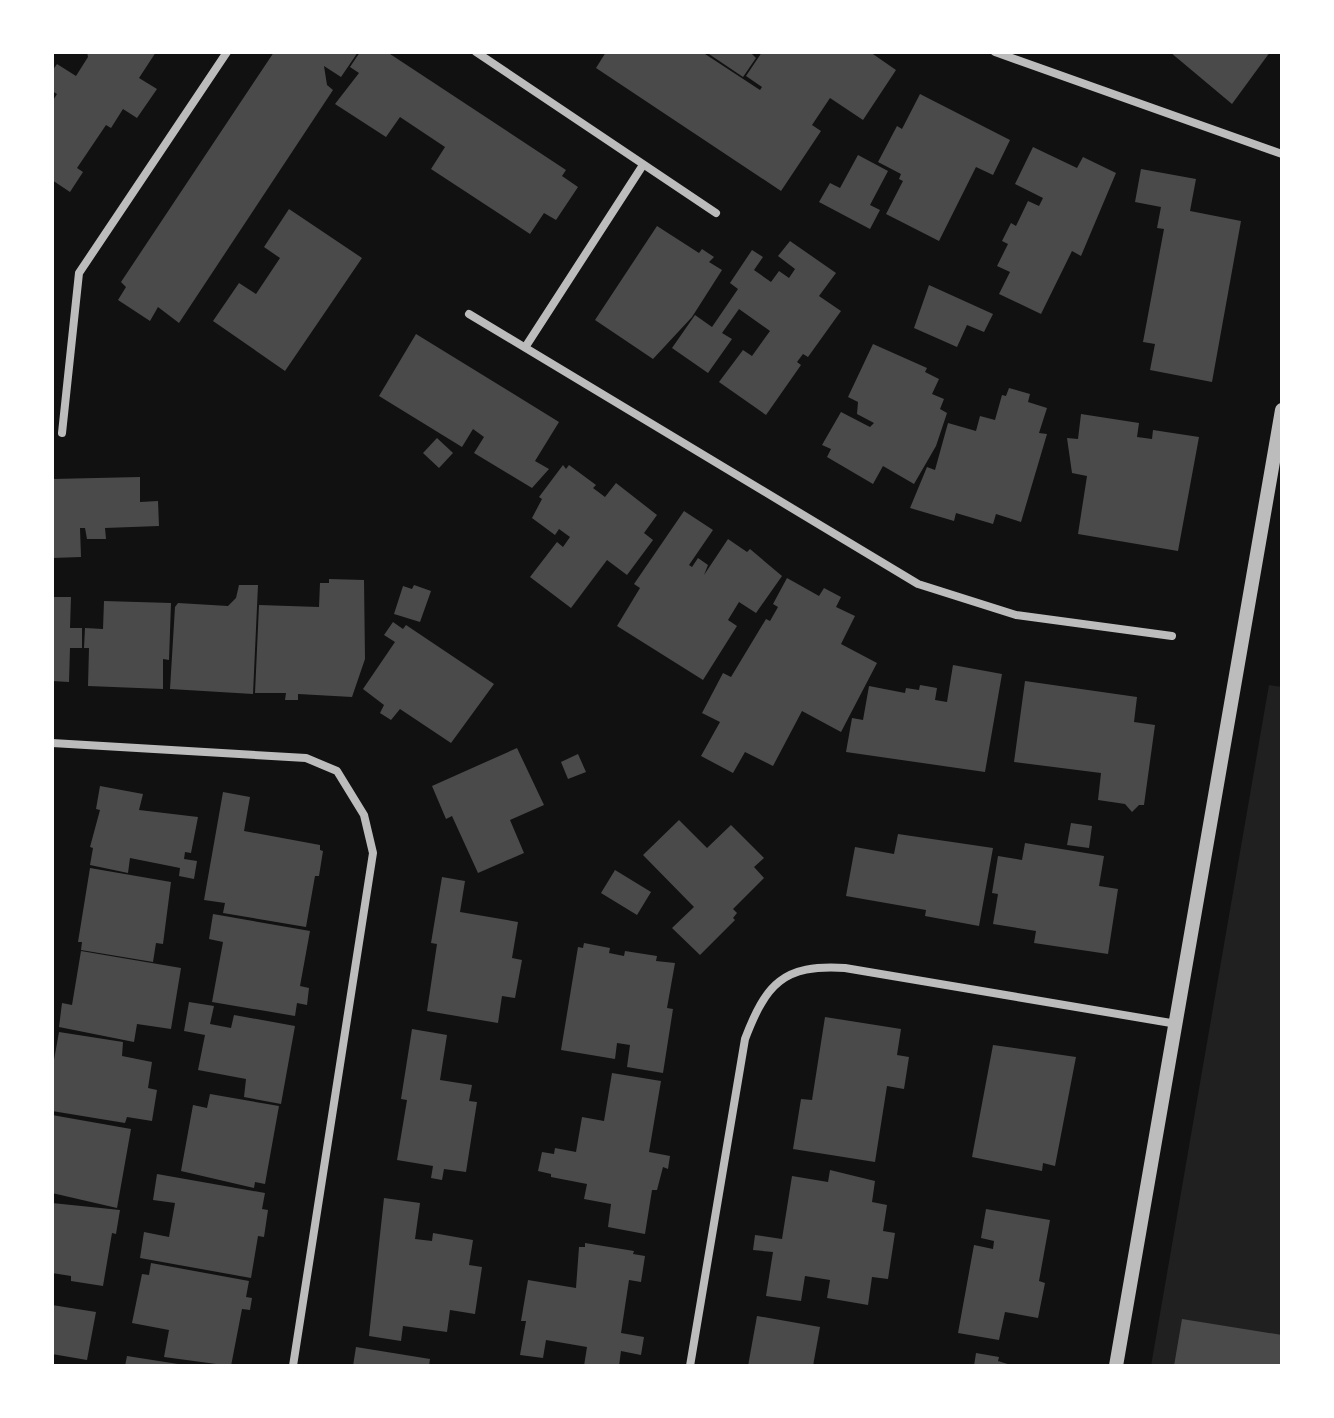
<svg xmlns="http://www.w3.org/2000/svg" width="1334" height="1418" font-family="'DM Sans',sans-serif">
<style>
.green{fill:#202020}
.building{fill:#4a4a4a}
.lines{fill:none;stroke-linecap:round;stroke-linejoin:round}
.minor{stroke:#bcbcbc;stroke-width:8}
.tertiary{stroke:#bcbcbc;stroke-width:14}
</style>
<rect width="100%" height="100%" fill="#111"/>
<!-- green -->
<path class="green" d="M1269 685 1282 687V1366H1151Z"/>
<!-- building -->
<g class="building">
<path d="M87 52H156L139 78 157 89 137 118 123 109 111 128 106 125 77 168 83 172 70 192 52 180V102L57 94 52 91V71L57 64 76 76 88 57Z"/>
<path d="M274 52H358L341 77 324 66 327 85 333 90 179 323 158 307 150 321 118 300 126 287 121 282Z"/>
<path d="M360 52H387L566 170 562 176 578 187 556 220 544 213 530 234 431 169 445 147 400 117 386 137 335 104 359 73 350 67Z"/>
<path d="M606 52H702L760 90 762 87 746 76 762 52H870L896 70 863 120 830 98 812 125 821 131 781 191 596 68Z"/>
<path d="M706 52H750L756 58 743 77Z"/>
<path d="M1170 52H1270L1232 104Z"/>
<path d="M920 94 1010 140 993 175 976 167 939 241 886 214 903 181 899 179 901 174 878 162 897 126 902 129Z"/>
<path d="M1033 147 1077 168 1083 157 1116 173 1081 256 1072 251 1041 314 999 294 1010 272 997 266 1008 244 1002 241 1011 223 1016 226 1028 201 1039 206 1043 198 1015 184Z"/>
<path d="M858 155 888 171 870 205 880 210 870 229 819 202 830 183 840 188Z"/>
<path d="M1141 169 1196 179 1190 211 1241 221 1212 382 1150 370 1155 344 1143 342 1164 229 1157 228 1161 207 1135 202Z"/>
<path d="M289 209 362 258 285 371 213 321 239 283 256 294 280 258 264 247Z"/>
<path d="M657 226 699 253 702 249 714 257 709 262 722 270 692 317 653 359 595 320Z"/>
<path d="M790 241 836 273 819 296 841 311 808 357 803 354 797 362 801 365 766 415 719 382 743 350 752 356 770 331 739 309 722 333 732 339 708 373 672 348 695 315 712 327 738 289 730 283 752 250 763 257 754 270 771 282 779 271 789 278 795 269 778 256Z"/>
<path d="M929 285 993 314 984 332 967 325 957 347 914 328Z"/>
<path d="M416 334 559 422 535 461 549 469 532 488 474 453 484 437 473 429 462 447 379 396Z"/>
<path d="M873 344 927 368 925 372 939 379 932 394 944 399 940 409 947 413 936 446 914 484 883 466 873 484 827 457 831 449 822 445 841 412 870 427 874 423 857 414 858 402 848 397Z"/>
<path d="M1009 388 1030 394 1028 402 1047 408 1039 433 1047 434 1021 522 996 514 993 524 956 513 954 521 910 508 927 467 935 470 948 423 976 431 980 416 995 420 1002 395 1006 396Z"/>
<path d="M1081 414 1139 423 1137 437 1152 439 1153 430 1199 437 1178 551 1078 534 1087 476 1072 473 1067 438 1078 439Z"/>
<path d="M437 438 453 453 439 468 423 453Z"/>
<path d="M563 465 566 469 569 465 596 485 593 488 605 497 616 483 657 515 644 533 653 540 627 575 607 560 571 608 530 577 557 542 563 547 570 537 559 529 555 535 532 518 542 499 539 497Z"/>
<path d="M140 477V502L158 501 159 526 105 528 106 539H87L85 528H80L81 557 52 558V479Z"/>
<path d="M684 511 713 530 689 565 692 567 698 558 708 565 704 575 728 539 747 552 750 549 782 576 756 613 739 602 728 620 737 626 703 680 617 626 640 588 634 584Z"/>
<path d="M787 578 819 596 824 588 841 597 836 607 855 616 841 644 877 663 841 732 802 711 773 766 745 752 733 773 701 756 720 722 702 713 723 673 731 677 766 619 770 621 778 607 773 604Z"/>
<path d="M329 579 364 580 365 659 352 697 298 694V700H285L286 693H255L259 605 319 607 320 583H329Z"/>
<path d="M239 585H258L253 694 170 689 175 607 178 603 228 606 236 598Z"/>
<path d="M414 585 431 591 420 622 394 614 403 586 412 589Z"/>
<path d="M52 597H71L70 628H82V648H70L69 682 52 681Z"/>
<path d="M104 601 171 603 169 660 163 659V689L88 686 89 648H84L85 628 103 629Z"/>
<path d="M393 622 403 629 406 625 494 684 451 743 400 709 391 720 380 713 384 705 363 689 395 642 384 635Z"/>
<path d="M953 665 1002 674 985 772 846 752 852 718 863 720 869 686 905 693 906 688 919 690 920 685 937 688 935 700 947 702Z"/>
<path d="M1025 681 1137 697 1134 722 1155 725 1144 805H1139L1132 812 1125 804 1098 800 1101 773 1014 762Z"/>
<path d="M517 748 544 805 510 820 524 853 478 873 452 816 446 819 432 786Z"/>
<path d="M578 754 586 772 568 779 561 762Z"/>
<path d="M100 786 143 794 139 810 198 817 191 853 185 852 184 859 197 861 194 879 179 876 180 868 130 858 128 873 90 865 93 848 90 847 100 810 96 809Z"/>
<path d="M223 792 250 797 244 831 320 845V850L323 851 319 876H315L306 927 223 913 225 903 204 900Z"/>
<path d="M679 820 707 848 731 825 764 858 754 867 764 878 733 909 737 913 733 918 735 920 700 955 672 928 694 907 643 855Z"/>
<path d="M1071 823 1092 826 1089 848 1067 845Z"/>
<path d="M898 834 993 848 979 926 925 916 926 910 846 896 855 847 894 854Z"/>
<path d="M1025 843 1104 856 1099 886 1118 889 1108 954 1034 943 1036 931 993 924 998 894 992 893 998 856 1022 860Z"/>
<path d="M90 868 171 882 163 944 156 943 153 962 81 950 82 942H78Z"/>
<path d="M615 870 651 892 637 915 601 893Z"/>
<path d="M442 877 465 881 460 912 518 922 512 958 522 960 515 998 502 996 498 1023 427 1011 437 944 431 943Z"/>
<path d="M213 914 310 931 300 986 309 988 307 1005 297 1003 295 1016 212 1002 223 942 209 939Z"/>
<path d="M584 943 610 948 609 953 624 956 625 951 657 956 656 961 675 963 667 1008 673 1009 663 1073 627 1067 630 1045 617 1043 615 1059 561 1050 578 947 583 948Z"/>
<path d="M81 951 181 968 171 1029 137 1024 134 1042 59 1027 62 1003 72 1005Z"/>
<path d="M189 1002 214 1006 210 1024 231 1028 234 1015 295 1026 281 1104 244 1097 246 1079 198 1070 205 1035 184 1031Z"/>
<path d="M825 1017 901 1029 897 1055 909 1057 904 1089 887 1086 875 1162 793 1149 801 1099 812 1100Z"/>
<path d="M412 1029 447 1035 440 1080 472 1085 469 1101 477 1102 466 1172 444 1169 442 1180 431 1178 433 1166 397 1160 407 1100 401 1099Z"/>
<path d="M59 1032 123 1042 122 1056 152 1062 148 1088 157 1090 152 1121 127 1117 125 1123 52 1111V1071Z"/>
<path d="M993 1045 1076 1057 1055 1166 1043 1163 1042 1171 972 1157Z"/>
<path d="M612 1073 661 1081 649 1152 670 1156 668 1169 663 1167 657 1190H652L645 1234 608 1227 611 1204 584 1199 587 1184 551 1177V1174L538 1171 542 1152 554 1154 555 1148 576 1152 582 1117 604 1121Z"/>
<path d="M210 1094 279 1106 265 1184 255 1182 254 1188 181 1171 193 1105 207 1108Z"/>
<path d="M52 1115 131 1129 117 1208 52 1193Z"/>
<path d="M830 1170 875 1181 872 1202 887 1205 883 1231 895 1233 888 1279 872 1277 868 1305 827 1298 830 1280 805 1276 801 1301 766 1296 773 1252 753 1250 755 1235 782 1239 792 1176 828 1182Z"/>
<path d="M157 1174 265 1193 262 1209 268 1210 264 1237 258 1236 251 1278 140 1258 144 1232 169 1237 175 1203 153 1200Z"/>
<path d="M384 1198 420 1203 415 1239 432 1241 433 1233 473 1240 469 1265 482 1267 475 1314 450 1310 447 1332 403 1326 401 1341 369 1336Z"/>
<path d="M52 1203 120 1210 116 1234 112 1233 103 1286 71 1281V1276L52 1273Z"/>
<path d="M986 1209 1050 1220 1039 1281 1045 1283 1038 1318 1005 1312 999 1340 958 1333 974 1245 993 1249 994 1241 981 1238Z"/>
<path d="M585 1243 634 1251 633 1254 645 1256 641 1282 629 1280 621 1333 644 1337 641 1355 621 1351 619 1366H584L587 1347 546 1340 543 1358 520 1355 526 1321H521L528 1280 576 1288 579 1247H585Z"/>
<path d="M151 1263 249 1281 246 1297 252 1298 250 1310 242 1309 231 1366 164 1357 169 1330 132 1323 142 1274 149 1275Z"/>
<path d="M52 1305 96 1312 87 1360 52 1354Z"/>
<path d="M757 1316 820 1327 813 1366H748Z"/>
<path d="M1182 1319 1282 1335V1366H1174Z"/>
<path d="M356 1347 430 1359 429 1366H353Z"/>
<path d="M976 1353 999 1357 998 1361 1014 1366H974Z"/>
<path d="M127 1356 178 1364V1366H125Z"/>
</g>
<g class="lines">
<!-- minor -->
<g class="minor">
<path d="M476 52 716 213"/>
<path d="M995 52 1282 154"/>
<path d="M469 314 918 584 1016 615 1172 636"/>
<path d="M526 346 643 165"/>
<path d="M62 433 79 273 227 52"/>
<path d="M52 743 306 758 337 771 364 815 373 853 293 1366"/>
<path d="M690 1366 745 1039C766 984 783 964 845 968L1177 1024"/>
</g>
<!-- tertiary -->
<path class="tertiary" d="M1116 1366 1282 410"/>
</g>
<!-- border -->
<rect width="1334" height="1418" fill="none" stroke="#ffffff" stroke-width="108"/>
</svg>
